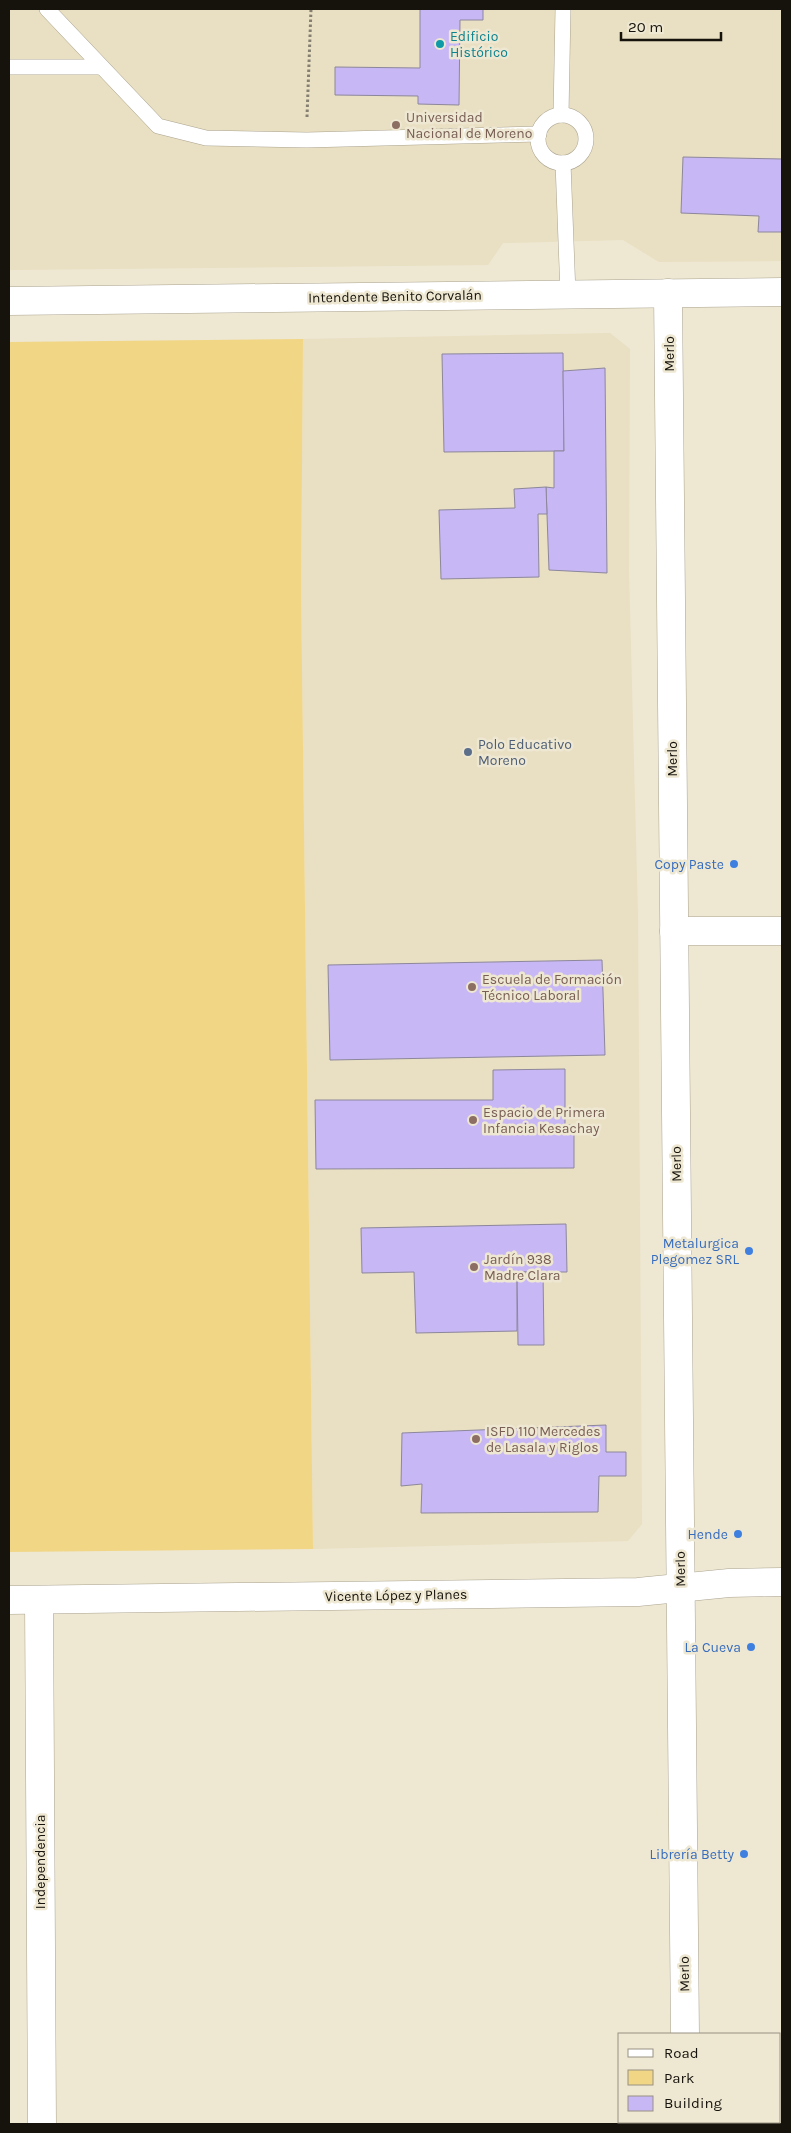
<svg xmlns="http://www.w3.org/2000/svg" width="791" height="2133" font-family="Karla,sans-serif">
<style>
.built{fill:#e9dfc2}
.green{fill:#f1d685}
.building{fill:#c8b7f5;stroke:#8c879b}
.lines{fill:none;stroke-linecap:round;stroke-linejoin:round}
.service-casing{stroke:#aaa38f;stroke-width:16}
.minor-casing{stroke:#aaa38f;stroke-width:29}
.tertiary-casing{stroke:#aaa38f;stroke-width:29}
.path{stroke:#847f71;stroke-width:3;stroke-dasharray:2.5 2.5;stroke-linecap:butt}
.service{stroke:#fff;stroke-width:15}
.minor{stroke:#fff;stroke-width:28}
.tertiary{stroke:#fff;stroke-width:28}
.culture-dot{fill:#0f9aa8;stroke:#eee7d2;stroke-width:2}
.education-dot{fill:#8d6e63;stroke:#eee7d2;stroke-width:2}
.service-dot{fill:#5c6f8a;stroke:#eee7d2;stroke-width:2}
.shop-dot{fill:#3f7fe0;stroke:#eee7d2;stroke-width:2}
.labels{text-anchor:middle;stroke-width:5;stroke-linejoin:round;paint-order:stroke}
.culture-label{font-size:14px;fill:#0d838f;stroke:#eee7d2;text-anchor:start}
.education-label{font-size:14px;fill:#785e54;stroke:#eee7d2;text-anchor:start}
.street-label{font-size:14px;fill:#16130c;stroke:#eee7d2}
.service-label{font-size:14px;fill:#4e5e75;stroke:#eee7d2;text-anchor:start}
.shop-label{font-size:14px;fill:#366cbe;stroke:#eee7d2;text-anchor:end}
</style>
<rect width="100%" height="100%" fill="#eee7d2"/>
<!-- built -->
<g class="built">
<path d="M9 9H782V261L659 262 623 240 503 243 488 265 9 270Z"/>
<path d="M610 333 630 349 629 571 638 917 642 1524 628 1541 313 1549 301 588 303 339Z"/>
</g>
<!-- green -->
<path class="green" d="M303 339 301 588 313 1549 9 1552V342Z"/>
<!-- building -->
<g class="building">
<path d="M420 9H483V20H460L459 105 418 104V96L335 95V67L420 68Z"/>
<path d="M683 157 782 159V232H758L759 216 681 213Z"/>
<path d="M563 353 564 451 444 452 442 354Z"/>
<path d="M605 368 607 573 549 570 546 487 554 488V451H564L563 371Z"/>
<path d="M546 487 547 514H538L539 577 441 579 439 510 515 508 514 489Z"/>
<path d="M602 960 605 1055 330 1060 328 965Z"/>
<path d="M565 1069V1125H574V1168L316 1169 315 1100H493V1070Z"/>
<path d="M566 1224 567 1272H517V1331L416 1333 414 1272 362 1273 361 1228Z"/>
<path d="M517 1272H543L544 1345H518Z"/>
<path d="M606 1425V1452H626V1476H599L598 1512 421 1513 422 1484 401 1486 402 1433Z"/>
</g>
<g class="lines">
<defs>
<g id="service">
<path d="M47 9 158 126 206 138 307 140 539 134"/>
<path d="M9 67H100"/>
<path d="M561 115 563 9"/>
<circle cx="562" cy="139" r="24"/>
<path d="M563 163 568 294"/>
</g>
<g id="minor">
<path d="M668 293 685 2034"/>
<path d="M9 301 782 292"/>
<path d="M674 931H782"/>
<path d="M39 1600 42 2124"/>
<path d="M686 2122V2124"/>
</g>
<path id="tertiary" d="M9 1600 638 1592 729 1583 782 1582"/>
</defs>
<!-- service casing -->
<use href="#service" class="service-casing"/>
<!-- minor casing -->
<use href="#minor" class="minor-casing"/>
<!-- tertiary casing -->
<use href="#tertiary" class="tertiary-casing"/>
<!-- path -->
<path class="path" d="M307 117 311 9"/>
<!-- service -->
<use href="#service" class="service"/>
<!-- minor -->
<use href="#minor" class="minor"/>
<!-- tertiary -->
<use href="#tertiary" class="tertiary"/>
</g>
<!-- markers -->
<circle class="culture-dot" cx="440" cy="44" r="5"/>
<g class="education-dot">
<circle cx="396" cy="125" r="5"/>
<circle cx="472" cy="987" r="5"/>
<circle cx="473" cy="1120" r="5"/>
<circle cx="474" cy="1267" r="5"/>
<circle cx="476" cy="1439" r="5"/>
</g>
<circle class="service-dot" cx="468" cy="752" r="5"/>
<g class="shop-dot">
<circle cx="734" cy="864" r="5"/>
<circle cx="749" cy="1251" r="5"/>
<circle cx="738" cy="1534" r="5"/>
<circle cx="751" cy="1647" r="5"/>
<circle cx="744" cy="1854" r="5"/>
</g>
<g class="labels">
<!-- culture labels -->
<g class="culture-label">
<text x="450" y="41">Edificio<tspan x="450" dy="16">Histórico</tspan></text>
</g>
<!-- education labels -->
<g class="education-label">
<text x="406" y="122">Universidad<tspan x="406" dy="16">Nacional de Moreno</tspan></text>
<text x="482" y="984">Escuela de Formación<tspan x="482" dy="16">Técnico Laboral</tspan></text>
<text x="483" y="1117">Espacio de Primera<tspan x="483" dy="16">Infancia Kesachay</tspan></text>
<text x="484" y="1264">Jardín 938<tspan x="484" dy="16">Madre Clara</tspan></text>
<text x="486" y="1436">ISFD 110 Mercedes<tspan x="486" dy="16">de Lasala y Riglos</tspan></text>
</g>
<!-- street labels -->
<g class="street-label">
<text transform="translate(395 296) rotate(-1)" y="5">Intendente Benito Corvalán</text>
<text transform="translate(669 354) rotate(-90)" y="5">Merlo</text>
<text transform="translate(672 759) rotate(-90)" y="5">Merlo</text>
<text transform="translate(676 1164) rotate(-91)" y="5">Merlo</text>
<text transform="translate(680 1569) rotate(-91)" y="5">Merlo</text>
<text transform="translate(396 1595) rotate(-1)" y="5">Vicente López y Planes</text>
<text transform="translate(40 1862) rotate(-90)" y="5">Independencia</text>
<text transform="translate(684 1974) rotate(-91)" y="5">Merlo</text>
</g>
<!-- service labels -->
<g class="service-label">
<text x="478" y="749">Polo Educativo<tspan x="478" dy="16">Moreno</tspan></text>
</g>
<!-- shop labels -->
<g class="shop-label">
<text x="724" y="869">Copy Paste</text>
<text x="739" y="1248">Metalurgica<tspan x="739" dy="16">Plegomez SRL</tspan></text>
<text x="728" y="1539">Hende</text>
<text x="741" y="1652">La Cueva</text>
<text x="734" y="1859">Librería Betty</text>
</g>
</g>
<!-- border -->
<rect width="791" height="2133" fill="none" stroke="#16130c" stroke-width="20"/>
<!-- legend -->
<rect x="618" y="2033" width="162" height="90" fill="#eee7d2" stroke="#989283"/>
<rect x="628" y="2049" width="25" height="8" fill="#ffffff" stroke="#989283"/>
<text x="664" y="2058" font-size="15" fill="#16130c">Road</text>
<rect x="628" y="2070" width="25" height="15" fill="#f1d685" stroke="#989283"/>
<text x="664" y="2083" font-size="15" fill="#16130c">Park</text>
<rect x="628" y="2096" width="25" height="15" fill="#c8b7f5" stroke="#989283"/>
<text x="664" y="2108" font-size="15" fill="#16130c">Building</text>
<!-- scale -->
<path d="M621 32v8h100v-8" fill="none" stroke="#16130c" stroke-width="2.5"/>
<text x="628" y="32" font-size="15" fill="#16130c" stroke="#eee7d2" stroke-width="4" paint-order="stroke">20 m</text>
</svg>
